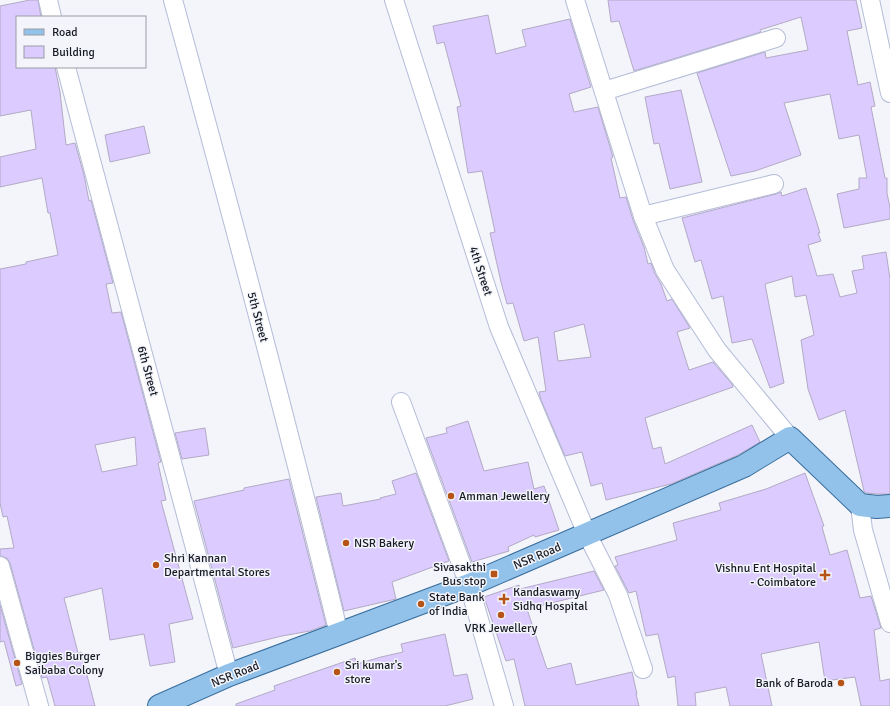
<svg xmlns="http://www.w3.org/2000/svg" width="890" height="706" font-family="Signika,sans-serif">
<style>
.building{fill:#dbcbfe;stroke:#b3aac5;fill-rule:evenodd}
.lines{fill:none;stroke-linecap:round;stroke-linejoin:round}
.minor-casing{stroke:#b4bcd7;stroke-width:20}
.major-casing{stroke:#386d9c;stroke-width:24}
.minor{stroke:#fff;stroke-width:18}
.major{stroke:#92c2ea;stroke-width:22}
.poi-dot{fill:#b65417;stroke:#f3f5fb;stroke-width:1.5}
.labels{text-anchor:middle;stroke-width:3;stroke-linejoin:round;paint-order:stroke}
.street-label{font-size:12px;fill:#181a24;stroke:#f3f5fb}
.poi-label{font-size:12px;fill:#181a24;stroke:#f3f5fb;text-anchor:start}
</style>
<rect width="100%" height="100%" fill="#f3f5fb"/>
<!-- building -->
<g class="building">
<path d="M30 0H38L41 17H17V67H55L60 92 66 145 75 143 84 175 89 201 91 200 113 283 106 284 112 313 121 312 161 462 158 463 166 500 161 501 193 619 169 624 175 662 150 666 144 634 110 640 102 588 64 598 78 653 81 652 95 706H55L47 677 42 678 10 563 7 558 0 556V549L14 548 7 516 3 517 0 503V269L26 264V262L58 255 50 213H48L42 178 0 187V157L36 149 31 110 0 116V6ZM135 437 137 465 102 472 95 445Z"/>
<path d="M608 0H856L862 28 847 31 858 85 870 82 875 106 871 107 885 178H887V193L890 208V219L844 228 837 194 859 189V178H867L859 135 839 139 830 94 784 103 801 155 755 171 731 176 697 73 765 52 766 58 808 50 801 17 760 30 761 32 634 71 619 21 611 22Z"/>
<path d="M488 15 496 54 526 46 522 30 570 19 591 87 569 94 574 112 598 107 613 157 611 158 620 198 626 197 633 220 644 247 648 264 651 263 655 274 661 284 667 301 672 299 690 328 677 332 689 370 713 362 732 384 733 387 645 418 653 449 661 447 665 464 752 425 760 442 738 455 671 484 606 500 602 483 591 486 582 452 565 456 541 400 539 392 546 391 538 337 524 341 513 303 507 304 501 282 490 233 495 232 482 171 468 173 457 107 461 106 444 42 437 44 433 26ZM584 324 591 357 558 361 554 332Z"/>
<path d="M681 90 702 182 670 189 659 143 654 144 645 97Z"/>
<path d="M144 126 150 153 110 162 105 135Z"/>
<path d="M806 188 820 233H818L821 241 808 245 817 276 833 274 840 297 857 293 852 271 864 269 862 256 886 252 890 279V494H877L866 493 864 491 845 410 819 420 808 389 801 340 814 335 806 295 795 297 792 276 765 284 784 383 770 388 752 339 732 343 723 296 712 299 701 260 695 262 682 218 776 194 781 192 782 196Z"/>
<path d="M468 421 484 471 528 462 534 489 544 486 559 530 535 537 534 535 508 547 509 551 472 562 426 438 447 433 446 428Z"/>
<path d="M205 428 209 455 182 459 175 433Z"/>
<path d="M416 473 449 561 392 582 396 599 344 611 316 497 341 493 343 506 381 499 380 498 396 494 392 481Z"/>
<path d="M805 473 824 526 822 527 830 555 847 550 860 598 871 596 881 628 874 630 880 681 890 679V706H861L855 677 825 681 819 642 761 654 772 706H730L726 687 695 693 696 706H678L675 676 668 678 658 634 646 636 636 591 629 593 615 566 618 565 615 557 677 540 673 523 721 510 719 503 766 489Z"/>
<path d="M289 479 326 625 310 631 282 636 233 648 194 501 244 490V488Z"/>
<path d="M594 571 604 590 527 609 547 669 571 663 576 685 632 672 637 694H636L639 706H525L514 659 506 661 484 597 519 585 520 589Z"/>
<path d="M0 605 22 684 16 686 4 641 0 642Z"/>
<path d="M445 634 454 676 467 674 473 699 445 706H236V704L275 690 274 686 355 658 357 664 381 657 403 652 401 644Z"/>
</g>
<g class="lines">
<defs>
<g id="minor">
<path d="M48 0 52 17"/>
<path d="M173 0C231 211 287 422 339 634"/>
<path d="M394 0 499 327 587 534 618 595 643 669"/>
<path d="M575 0 643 216 665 270 717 350 790 438"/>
<path d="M870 0 890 93"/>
<path d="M66 67 229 675"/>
<path d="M604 91 776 38"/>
<path d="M643 216 774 184"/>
<path d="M401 402 469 585 504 706"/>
<path d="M860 505 863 530 890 623"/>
<path d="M0 566 39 706"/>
</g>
<path id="major" d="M159 706 229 675 469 585 744 466 790 438 860 505 877 507 890 506"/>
</defs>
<!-- minor casing -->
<use href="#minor" class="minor-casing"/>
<!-- major casing -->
<use href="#major" class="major-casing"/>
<!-- minor -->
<use href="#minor" class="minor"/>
<!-- major -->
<use href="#major" class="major"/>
</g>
<!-- markers -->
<g class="poi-dot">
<circle cx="451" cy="496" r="4"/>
<circle cx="346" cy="543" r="4"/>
<circle cx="156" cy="565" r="4"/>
<rect x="490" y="570" width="8" height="8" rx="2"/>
<path d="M823 569h4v4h4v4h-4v4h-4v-4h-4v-4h4z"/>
<path d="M502 593h4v4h4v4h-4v4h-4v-4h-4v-4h4z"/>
<circle cx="421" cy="604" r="4"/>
<circle cx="501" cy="615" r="4"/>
<circle cx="17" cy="663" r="4"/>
<circle cx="337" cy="672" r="4"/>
<circle cx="841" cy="683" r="4"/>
</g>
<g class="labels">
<!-- street labels -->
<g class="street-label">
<text transform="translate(481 271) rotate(72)" y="4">4th Street</text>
<text transform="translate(258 317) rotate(75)" y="4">5th Street</text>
<text transform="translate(148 371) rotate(75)" y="4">6th Street</text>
<text transform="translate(537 556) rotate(-23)" y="4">NSR Road</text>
<text transform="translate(235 674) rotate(-22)" y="4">NSR Road</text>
</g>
<!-- poi labels -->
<g class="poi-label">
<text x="459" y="500">Amman Jewellery</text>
<text x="354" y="547">NSR Bakery</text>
<text x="164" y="562">Shri Kannan<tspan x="164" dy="14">Departmental Stores</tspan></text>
<text x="486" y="571" text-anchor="end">Sivasakthi<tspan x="486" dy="14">Bus stop</tspan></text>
<text x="816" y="572" text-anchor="end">Vishnu Ent Hospital<tspan x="816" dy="14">- Coimbatore</tspan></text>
<text x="513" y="596">Kandaswamy<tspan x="513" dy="14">Sidhq Hospital</tspan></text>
<text x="429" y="601">State Bank<tspan x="429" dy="14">of India</tspan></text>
<text x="501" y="632" text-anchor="middle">VRK Jewellery</text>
<text x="25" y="660">Biggies Burger<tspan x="25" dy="14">Saibaba Colony</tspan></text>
<text x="345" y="669">Sri kumar's<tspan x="345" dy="14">store</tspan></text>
<text x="833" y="687" text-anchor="end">Bank of Baroda</text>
</g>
</g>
<!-- legend -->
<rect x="16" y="16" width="130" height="52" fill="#f3f5fb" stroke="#9b9da5"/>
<rect x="24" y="29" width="20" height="6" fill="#92c2ea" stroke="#9b9da5"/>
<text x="52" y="36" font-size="12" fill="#181a24">Road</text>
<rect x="24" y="46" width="20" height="12" fill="#dbcbfe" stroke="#9b9da5"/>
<text x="52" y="56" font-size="12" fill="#181a24">Building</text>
</svg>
